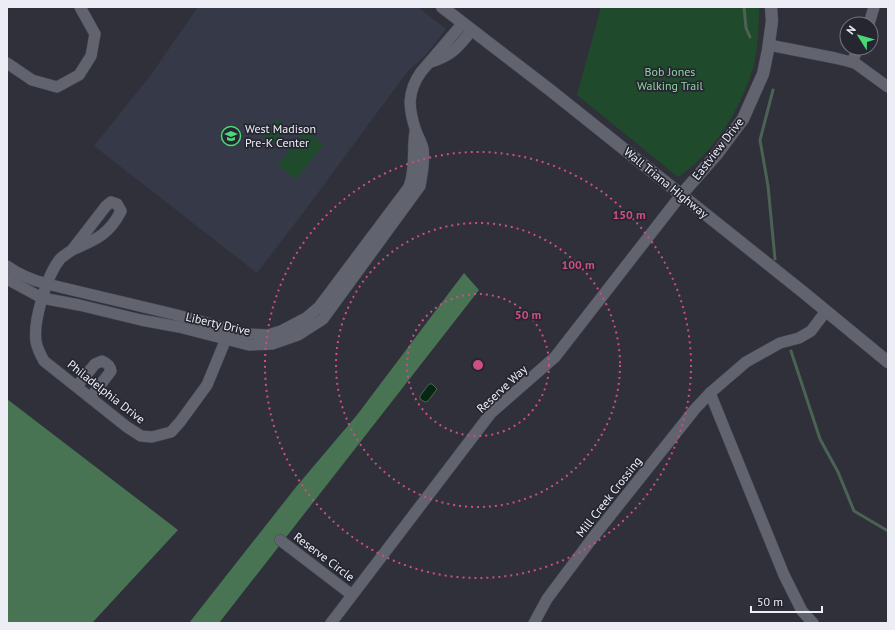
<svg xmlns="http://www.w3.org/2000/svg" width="895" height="630" font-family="'PT Sans',sans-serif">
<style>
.built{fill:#363948}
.green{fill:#204a2c}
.forest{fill:#487453}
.water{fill:#062711;stroke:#4b6355}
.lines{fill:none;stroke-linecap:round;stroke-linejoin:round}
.stream{stroke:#4b6355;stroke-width:3}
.street-casing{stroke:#4a4b54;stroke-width:12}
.secondary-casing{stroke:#4a4b54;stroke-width:13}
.street{stroke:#61636e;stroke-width:11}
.secondary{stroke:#61636e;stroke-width:12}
.ring{fill:none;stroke:#cd4e82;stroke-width:2;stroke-dasharray:2 4}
.labels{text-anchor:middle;stroke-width:3.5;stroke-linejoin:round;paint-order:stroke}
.park-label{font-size:12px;fill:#8ed39e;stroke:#252630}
.poi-label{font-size:12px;fill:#edeef5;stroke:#252630;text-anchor:start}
.street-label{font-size:12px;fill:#edeef5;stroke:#252630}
.centre{fill:#cd4e82;stroke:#252630;stroke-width:2}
.ring-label{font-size:12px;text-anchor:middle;font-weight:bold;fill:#cd4e82;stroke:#252630;stroke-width:3.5;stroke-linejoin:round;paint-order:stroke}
</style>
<rect width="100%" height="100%" fill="#2f303a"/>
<!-- built -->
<path class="built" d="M198 7H418L446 29 425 56 408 71 402 79 306 209 257 273 94 146 150 76Z"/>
<!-- green -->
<g class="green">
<path d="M601 7H759C759 25 758 50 753 68 741 109 713 154 678 177L577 95Z"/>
<path d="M277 119 287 128 272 145 262 135Z"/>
<path d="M305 130 324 144 296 179 278 165Z"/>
</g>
<!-- forest -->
<g class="forest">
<path d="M464 273 479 290 219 623H189L296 487 357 415Z"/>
<path d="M7 399 178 530 92 623H7Z"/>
</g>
<!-- water -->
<path class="water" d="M429 384H432L437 389 428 401 425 402 420 399V396Z"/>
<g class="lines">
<!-- stream -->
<g class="stream">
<path d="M744 7 746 28 750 37"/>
<path d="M773 90 760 140 768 186 775 259"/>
<path d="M791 351 820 439 838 472 854 511 888 531"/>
</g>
<defs>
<g id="street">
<path d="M869 24 874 7"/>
<path d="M769 45 835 58 855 63 888 87"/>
<path d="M431 62C453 55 458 47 472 30"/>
<path d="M852 62 858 48"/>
<path d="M7 63 32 80 57 87 79 75 91 56 95 34 80 7"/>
<path d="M111 202 117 204 121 211C109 235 95 240 72 250L106 206Z"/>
<path d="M72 250C68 253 63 256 60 259 47 275 33 321 36 341 37 348 40 354 44 361L127 427 141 436 152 437 171 432 180 422 207 385 228 334"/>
<path d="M7 266C19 275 32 280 47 284L173 314 248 334 268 335 281 331 306 318 319 307 409 187C416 169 412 151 415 132"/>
<path d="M7 279 42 298 79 305 141 320 179 327 249 345 272 344 298 335 323 319 420 186C422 174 425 161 423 149 422 143 418 137 416 131 408 108 407 92 421 72L463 23"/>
<path d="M77 386 95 364 102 361C107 363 110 365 111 371L91 397"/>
<path d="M710 393 784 575 802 611 813 623"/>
<path d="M280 540 352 595"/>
<path d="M331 623 491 413 555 357 681 195"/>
<path d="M534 623 547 599 594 536 695 409 710 393 746 362 780 343 799 338 811 331 826 311"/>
</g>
<g id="secondary">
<path d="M442 7 550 90 803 292 888 362"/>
<path d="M681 195 717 154 743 119 763 74 768 50 772 21 771 7"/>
</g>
</defs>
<!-- street casing -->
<use href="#street" class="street-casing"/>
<!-- secondary casing -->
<use href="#secondary" class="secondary-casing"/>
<!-- street -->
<use href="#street" class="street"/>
<!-- secondary -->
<use href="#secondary" class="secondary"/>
</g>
<!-- distance rings -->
<g class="ring">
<circle cx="478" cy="365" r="71"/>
<circle cx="478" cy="365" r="142"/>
<circle cx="478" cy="365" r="213"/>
</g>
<!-- icons -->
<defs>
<symbol id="school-ring" viewBox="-11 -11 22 22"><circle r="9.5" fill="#252630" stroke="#49d778" stroke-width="1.5"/><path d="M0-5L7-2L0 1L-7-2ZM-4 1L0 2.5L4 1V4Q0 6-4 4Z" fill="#49d778"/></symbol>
</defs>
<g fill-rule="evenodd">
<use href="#school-ring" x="220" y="125" width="22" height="22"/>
</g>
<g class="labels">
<!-- park labels -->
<g class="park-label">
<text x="670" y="76">Bob Jones<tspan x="670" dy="14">Walking Trail</tspan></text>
</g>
<!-- poi labels -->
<g class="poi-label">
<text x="245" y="133">West Madison<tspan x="245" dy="14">Pre-K Center</tspan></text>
</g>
<!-- street labels -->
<g class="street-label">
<text transform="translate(718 149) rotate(-52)" y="4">Eastview Drive</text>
<text transform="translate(666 183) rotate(39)" y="4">Wall Triana Highway</text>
<text transform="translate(218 324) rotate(13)" y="4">Liberty Drive</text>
<text transform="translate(502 389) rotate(-43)" y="4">Reserve Way</text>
<text transform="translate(106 392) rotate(38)" y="4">Philadelphia Drive</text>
<text transform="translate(609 497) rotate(-52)" y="4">Mill Creek Crossing</text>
<text transform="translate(324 557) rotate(37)" y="4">Reserve Circle</text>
</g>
</g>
<circle cx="478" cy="365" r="6" class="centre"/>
<g class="ring-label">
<text x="629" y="219">150 m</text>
<text x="578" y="269">100 m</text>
<text x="528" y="319">50 m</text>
</g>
<!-- border -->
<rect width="895" height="630" fill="none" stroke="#edeef5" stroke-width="16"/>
<!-- north arrow -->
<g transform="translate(859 36) rotate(307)"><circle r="19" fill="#252630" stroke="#75767f"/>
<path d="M0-3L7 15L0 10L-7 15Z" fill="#49d778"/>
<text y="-6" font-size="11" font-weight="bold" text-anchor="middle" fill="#edeef5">N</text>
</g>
<!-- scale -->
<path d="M751 606v6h71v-6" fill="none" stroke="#edeef5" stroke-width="2"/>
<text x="757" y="606" font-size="12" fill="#edeef5" stroke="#252630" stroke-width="3" paint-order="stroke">50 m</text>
</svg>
